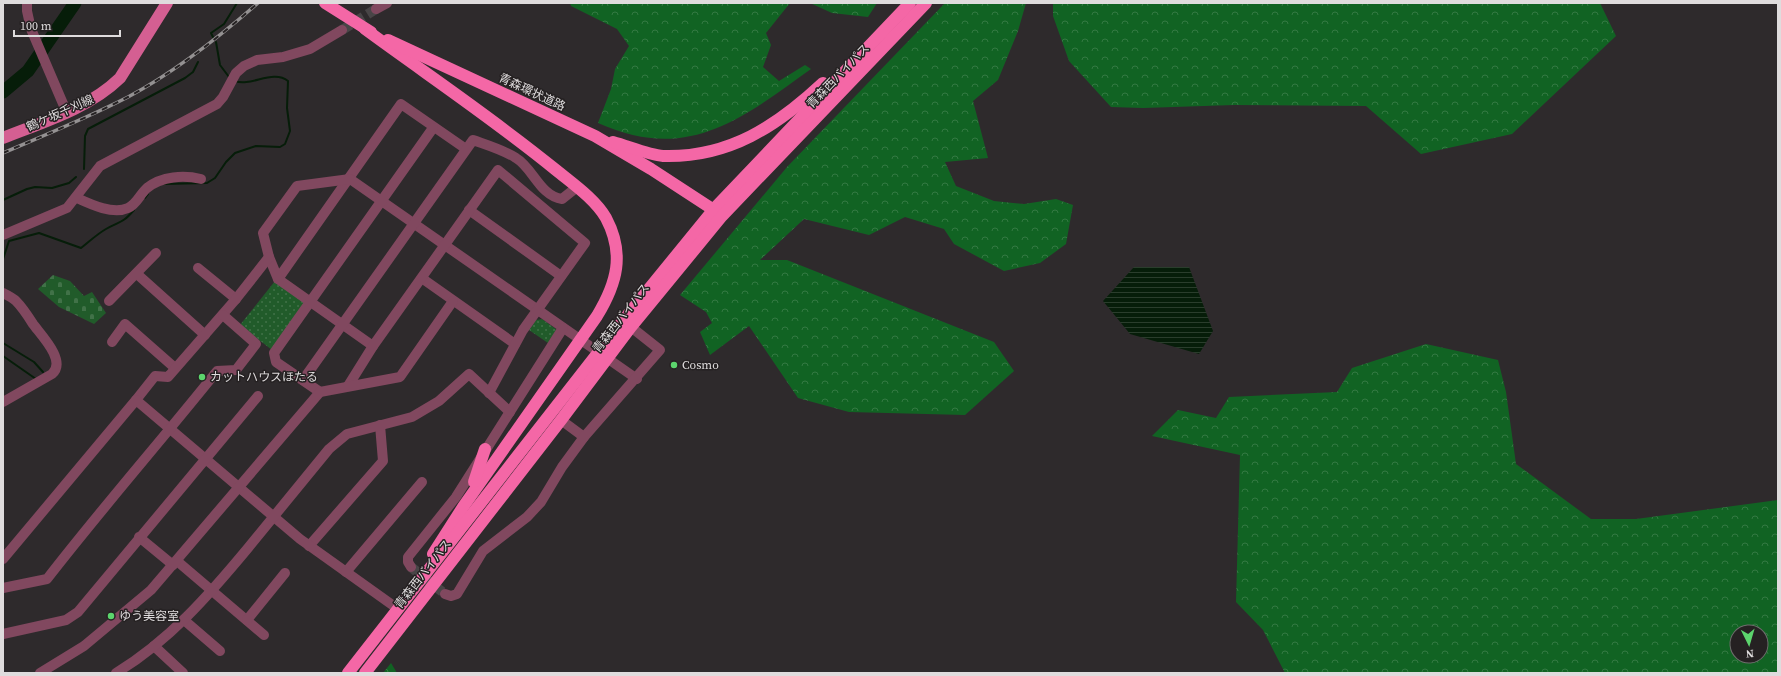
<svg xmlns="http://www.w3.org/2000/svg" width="1781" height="676" font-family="'Source Serif 4','Noto Sans JP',serif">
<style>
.forest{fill:url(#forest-crowns);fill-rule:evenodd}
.cemetery{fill:url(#cemetery-stones)}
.park{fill:url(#park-dots)}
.water{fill:url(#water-rules)}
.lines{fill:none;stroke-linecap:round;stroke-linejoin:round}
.stream{stroke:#061d09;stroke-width:2}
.river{stroke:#061d09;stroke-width:13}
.minor-tunnel{stroke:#494547;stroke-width:10;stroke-dasharray:10 5;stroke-linecap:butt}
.minor{stroke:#81485f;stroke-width:10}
.major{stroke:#d45f92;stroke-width:12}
.highway{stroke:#f467a6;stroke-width:12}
.rail-casing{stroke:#949192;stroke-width:3.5}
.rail{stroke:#252122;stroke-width:2;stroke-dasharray:6;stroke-linecap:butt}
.poi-dot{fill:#5cd56d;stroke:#252122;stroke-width:1.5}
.labels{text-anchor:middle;stroke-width:3;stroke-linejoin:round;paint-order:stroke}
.street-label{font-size:12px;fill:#dfdcdd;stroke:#252122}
.poi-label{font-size:12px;fill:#dfdcdd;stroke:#252122;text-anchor:start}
</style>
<defs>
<pattern id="forest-crowns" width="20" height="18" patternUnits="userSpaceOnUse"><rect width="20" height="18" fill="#116323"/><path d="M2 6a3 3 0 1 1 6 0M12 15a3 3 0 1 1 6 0" fill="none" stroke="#337942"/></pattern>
<pattern id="cemetery-stones" width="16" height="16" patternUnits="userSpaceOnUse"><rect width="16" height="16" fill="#215b2a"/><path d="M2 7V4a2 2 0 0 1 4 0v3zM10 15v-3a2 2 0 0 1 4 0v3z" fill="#417248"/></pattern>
<pattern id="park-dots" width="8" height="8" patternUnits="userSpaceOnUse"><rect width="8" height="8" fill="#215b2a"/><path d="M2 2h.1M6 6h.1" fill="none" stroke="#417248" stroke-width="1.8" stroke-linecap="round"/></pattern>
<pattern id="water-rules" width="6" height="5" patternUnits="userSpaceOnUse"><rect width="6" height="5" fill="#061d09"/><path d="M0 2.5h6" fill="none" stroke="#2a3d2c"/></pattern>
</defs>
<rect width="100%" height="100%" fill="#2e2a2c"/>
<!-- forest -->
<g class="forest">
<path d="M570 3H790L766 33 771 45 763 67 779 81 805 65 811 69C740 120 687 163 598 123L611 89 615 69 629 46 617 29 571 6Z"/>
<path d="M810 3H877L868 17 832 13Z"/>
<path d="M945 3H1026L1018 31 998 80 973 101 988 158 945 162 956 186 994 201 1024 204 1056 199 1073 205 1066 244 1040 263 1004 271 954 244 944 229 905 217 869 235 804 219 760 260H787L994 342 1014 371 965 415 849 412 798 398 749 326 710 355 700 332 712 323 706 312 680 295 787 167Z"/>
<path d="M1053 3H1600L1616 36 1512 134 1421 154 1366 106 1234 105 1143 108 1111 107 1069 61 1053 16Z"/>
<path d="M1426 344 1498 360 1506 392 1516 464 1591 519H1636L1778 500V673H1285L1263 630 1236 602 1240 455 1152 436 1178 410 1216 418 1229 397 1337 392 1352 368ZM1737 632H1761V656H1737Z"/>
<path d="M391 663 397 673H383Z"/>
</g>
<!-- cemetery -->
<path class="cemetery" d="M53 275 70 281 84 296 92 292 106 313 94 324 59 307 38 289Z"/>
<!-- park -->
<g class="park">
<path d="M275 281 303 301 304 305 272 350 240 325Z"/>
<path d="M542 319 557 330 548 343 529 330 536 320Z"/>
</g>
<!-- water -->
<path class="water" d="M1134 267H1189L1213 331 1199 354 1130 334 1103 301Z"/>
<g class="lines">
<!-- stream -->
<g class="stream">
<path d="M213 37 211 33 224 24 237 3"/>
<path d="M216 42 220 65 229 77"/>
<path d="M84 169 85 136 88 129 185 78 193 72 198 62"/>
<path d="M163 184 207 183 215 178 226 162 235 153 256 146 280 147 285 144 290 131 287 108 288 81C273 69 251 87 235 81"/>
<path d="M145 198 148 194"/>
<path d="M3 200 27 189 35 187 52 188 69 183 76 177"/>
<path d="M3 259 9 241 39 233 81 248C89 242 97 234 106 229 120 221 122 224 134 210"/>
<path d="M3 343 34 362 43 372"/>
<path d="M3 356 36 379"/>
</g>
<!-- river -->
<path class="river" d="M3 92 28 71 75 3"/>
<!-- minor-tunnel -->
<g class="minor-tunnel">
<path d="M342 30 376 9"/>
<path d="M411 567 445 594"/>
</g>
<!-- minor -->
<g class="minor">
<path d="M27 3V11L31 29 67 113"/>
<path d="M376 9 387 3"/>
<path d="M77 198C90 204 113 215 128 208 137 204 140 194 147 188 162 176 184 175 201 179"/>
<path d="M469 210 561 276"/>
<path d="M3 235 67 208 100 166 217 104 223 97 236 73 244 66 257 60 283 57 310 49 342 30"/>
<path d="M198 268 236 299"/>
<path d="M137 274 205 335"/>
<path d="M278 279 401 104 466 149"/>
<path d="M423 279 515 344"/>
<path d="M3 293C7 295 13 298 16 301 23 308 28 316 33 324 41 335 67 361 52 374L3 402"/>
<path d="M109 301 156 253"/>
<path d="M112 342 125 324 175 368"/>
<path d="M373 346 278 279 269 257 263 233 297 186 350 179 637 379"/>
<path d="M303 380 473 140C487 145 504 150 516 158 533 168 540 196 562 199L577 187"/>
<path d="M348 386 373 346 498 170 585 243 523 330 489 393"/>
<path d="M320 392 276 362 274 353 433 128"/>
<path d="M136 400 155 376 168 377 236 299 269 257"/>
<path d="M561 420 584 437"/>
<path d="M139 537 173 565"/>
<path d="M309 546 383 461 380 425"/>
<path d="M3 559 136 400 300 539 398 609"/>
<path d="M177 561 264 635"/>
<path d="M411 567 408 562V557L456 497 563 328"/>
<path d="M346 572 422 482"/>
<path d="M3 588 47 579C102 508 161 441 217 371L236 370 256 344 223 315"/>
<path d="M445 594 451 596 457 594 483 551 527 517 541 502 562 467 584 437 660 350 631 327"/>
<path d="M184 620 220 651"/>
<path d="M247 620 285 573"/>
<path d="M3 634 66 620 78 612 258 396"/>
<path d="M154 646 183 673"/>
<path d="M40 673 84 646 151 590 320 392 400 377 453 301"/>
<path d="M116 673C169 641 209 595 248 548 275 515 302 482 329 449L347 434 412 417 439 401 469 374 510 412"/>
</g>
<!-- major -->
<path class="major" d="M3 138C43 122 88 109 120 78L167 3"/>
<!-- highway -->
<g class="highway">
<path d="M325 3 371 32"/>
<path d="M365 29C429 76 495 120 556 170 573 184 595 199 606 218 625 254 617 283 597 316L463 507 433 554"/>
<path d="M388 40 595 136 651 169 720 214"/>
<path d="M613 142C628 146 649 155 663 156 729 158 777 126 823 83"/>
<path d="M474 482 485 449"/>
<path d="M348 673 626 317 714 209 910 3"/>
<path d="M365 673 561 420 631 327 722 216 926 3"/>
</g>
<defs>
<path id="rail" d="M3 153C45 135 87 118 128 97 175 72 218 38 258 3"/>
</defs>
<!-- rail casing -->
<use href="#rail" class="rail-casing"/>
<!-- rail -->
<use href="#rail" class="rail"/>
</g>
<!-- markers -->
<g class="poi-dot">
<circle cx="674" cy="365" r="4"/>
<circle cx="202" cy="377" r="4"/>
<circle cx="111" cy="616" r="4"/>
</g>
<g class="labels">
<!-- street labels -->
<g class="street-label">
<text transform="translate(838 76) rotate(-46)" y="4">青森西バイパス</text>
<text transform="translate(532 92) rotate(25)" y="4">青森環状道路</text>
<text transform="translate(60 113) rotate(-24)" y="4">鶴ケ坂千刈線</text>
<text transform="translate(621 318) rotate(-52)" y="4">青森西バイパス</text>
<text transform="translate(423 574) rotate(-52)" y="4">青森西バイパス</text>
</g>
<!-- poi labels -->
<g class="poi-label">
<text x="682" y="369">Cosmo</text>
<text x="210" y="381">カットハウスほたる</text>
<text x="119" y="620">ゆう美容室</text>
</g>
</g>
<!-- border -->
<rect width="1781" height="676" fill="none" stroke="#dfdcdd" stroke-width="8"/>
<!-- north arrow -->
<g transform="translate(1749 644) rotate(175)"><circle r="19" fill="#252122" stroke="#6f6c6d"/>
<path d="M0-3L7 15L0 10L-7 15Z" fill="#5cd56d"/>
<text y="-6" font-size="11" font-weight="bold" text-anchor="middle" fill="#dfdcdd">N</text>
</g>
<!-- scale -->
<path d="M14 30v6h106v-6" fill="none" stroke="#dfdcdd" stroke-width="2"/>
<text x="20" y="30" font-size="12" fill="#dfdcdd" stroke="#252122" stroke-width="3" paint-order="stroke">100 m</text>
</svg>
